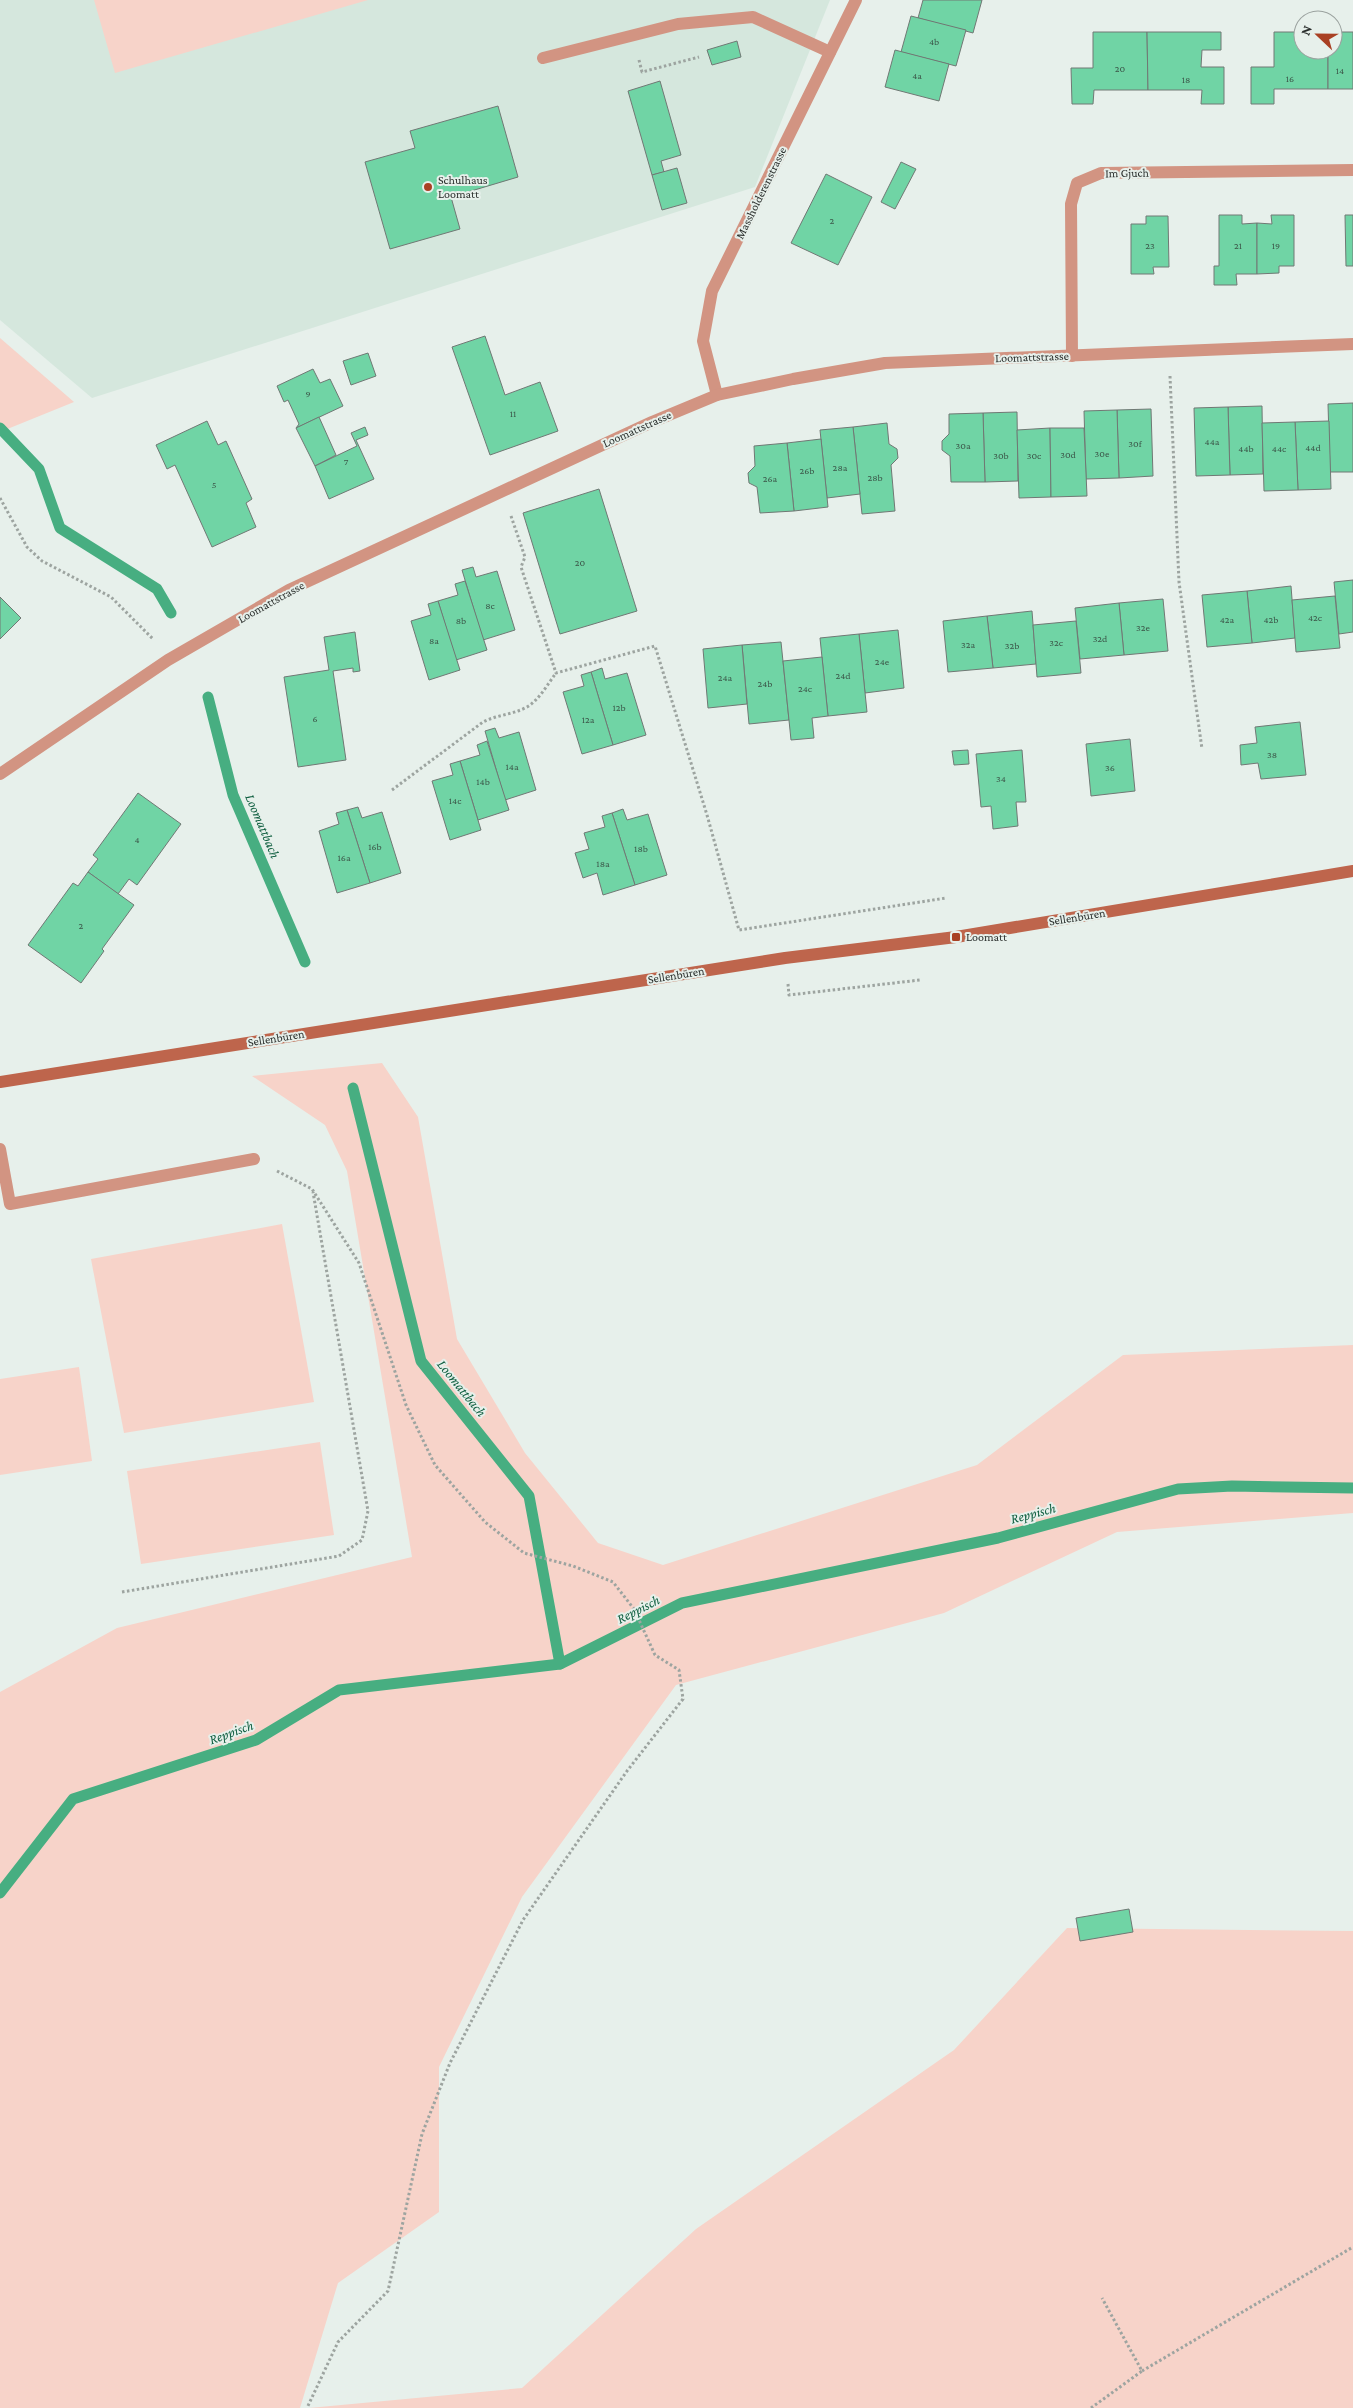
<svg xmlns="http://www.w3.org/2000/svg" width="1353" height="2408" font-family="'Crimson Pro',serif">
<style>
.built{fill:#d5e7dd}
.green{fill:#f7d3c9}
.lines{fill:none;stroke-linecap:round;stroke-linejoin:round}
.stream{stroke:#47ae81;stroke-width:11}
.building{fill:#70d4a5;stroke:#707874}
.path{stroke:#9da4a0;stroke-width:3;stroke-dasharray:2.5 2.5;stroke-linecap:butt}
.lane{stroke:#d29482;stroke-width:12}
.street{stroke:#d29482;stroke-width:12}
.secondary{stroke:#be654c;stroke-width:12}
.poi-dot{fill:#a94023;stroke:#e7f0eb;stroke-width:2}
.labels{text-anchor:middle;stroke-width:4;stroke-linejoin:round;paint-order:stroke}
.number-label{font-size:10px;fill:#3c584a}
.street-label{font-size:12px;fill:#2a2e2c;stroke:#e7f0eb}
.poi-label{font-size:12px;fill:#2a2e2c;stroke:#e7f0eb;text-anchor:start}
.water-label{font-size:14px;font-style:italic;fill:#126042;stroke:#e7f0eb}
</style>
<rect width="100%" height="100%" fill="#e7f0eb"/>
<!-- built -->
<path class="built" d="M0 0H830L755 187 92 398 0 320Z"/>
<!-- green -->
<g class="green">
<path d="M94 0H368L115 73Z"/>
<path d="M0 338 74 402 0 432Z"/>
<path d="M382 1063 418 1117 457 1339 525 1453 598 1543 663 1565 977 1465 1123 1355 1353 1345V1513L1117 1532 944 1613 676 1685 522 1897 439 2067V2212L338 2283 300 2408H0V1692L117 1628 412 1557 347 1171 325 1125 252 1076Z"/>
<path d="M282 1224 314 1402 124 1433 91 1259Z"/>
<path d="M79 1367 92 1461 0 1475V1379Z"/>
<path d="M320 1442 334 1535 141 1564 127 1471Z"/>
<path d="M1067 1928 1353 1931V2408H309L522 2388 696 2229 954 2050Z"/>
</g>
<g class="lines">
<!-- stream -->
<g class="stream">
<path d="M0 428 39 469 60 528 157 589 171 613"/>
<path d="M208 697 233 795 305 962"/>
<path d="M353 1088 421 1361 529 1496 560 1664"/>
<path d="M0 1893 73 1799 256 1740 339 1690 560 1664 682 1603 998 1538 1178 1489 1232 1486 1353 1488"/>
</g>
</g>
<!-- building -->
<g class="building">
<path d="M923 0H982L973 33 918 18Z"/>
<path d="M911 16 966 30 956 66 901 52Z"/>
<path d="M1093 32H1147L1148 90H1094L1093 104H1072L1071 68H1093Z"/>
<path d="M1147 32H1221V50H1202L1201 67H1224V104H1201L1202 90H1148Z"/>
<path d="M1274 32H1303V50H1328V89H1274V104H1251V67H1274Z"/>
<path d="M1333 32H1353V89H1328V50H1333Z"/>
<path d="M737 41 741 57 712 65 707 50Z"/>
<path d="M895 50 949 64 939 101 885 87Z"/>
<path d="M660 81 681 155 661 161 664 172 652 175 628 91Z"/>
<path d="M498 106 518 177 451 197 460 229 390 249 365 162 415 148 410 131Z"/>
<path d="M901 162 916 169 895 209 881 202Z"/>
<path d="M677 168 687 203 662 210 652 175Z"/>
<path d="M826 174 872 197 838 265 791 243Z"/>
<path d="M1219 215H1242V224L1257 223V274H1236L1237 285H1214V266H1219Z"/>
<path d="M1271 215H1294V266H1279V273L1257 274V223L1272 224Z"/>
<path d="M1345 215H1353V266H1346Z"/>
<path d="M1146 216H1168L1169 267H1153L1154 274H1131V224H1146Z"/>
<path d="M485 336 505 395 540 382 558 431 490 455 452 347Z"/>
<path d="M368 353 376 376 351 385 343 361Z"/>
<path d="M313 369 320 383 330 379 343 406 296 428 299 424 288 400 284 402 277 386Z"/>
<path d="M1353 403V472H1330L1328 404Z"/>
<path d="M1262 406 1263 474 1230 475 1228 407Z"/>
<path d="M1228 407 1230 475 1196 476 1194 408Z"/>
<path d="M1151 409 1153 476 1119 478 1117 410Z"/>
<path d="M1117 410 1119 478 1086 479 1084 411Z"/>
<path d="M1017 412 1018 481 985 482 983 413Z"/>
<path d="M983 413 985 482H951L950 456 942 450V441L949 434V414Z"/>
<path d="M319 417 336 455 315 466 296 428Z"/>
<path d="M207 421 218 445 226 441 252 499 246 503 256 527 212 547 175 465 167 469 156 445Z"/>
<path d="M1329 421 1331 489 1298 490 1295 422Z"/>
<path d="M1295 422 1298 490 1264 491 1262 423Z"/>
<path d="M887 423 889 444 897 449 898 458 891 465 895 511 862 514 853 427Z"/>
<path d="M365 427 368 435 356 440 374 479 329 499 315 466 357 446 351 433Z"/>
<path d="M853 427 860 494 827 498 820 430Z"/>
<path d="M1050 428 1051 497 1019 498 1017 430Z"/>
<path d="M1050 428H1084L1087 496 1051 497Z"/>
<path d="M821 439 828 507 794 511 787 443Z"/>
<path d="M787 443 794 511 760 513 757 487 749 483 748 473 755 466 754 446Z"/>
<path d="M599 489 637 611 560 634 523 513Z"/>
<path d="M473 567 476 577 497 571 515 630 483 640 462 570Z"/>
<path d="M1353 580V632L1339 634 1334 582Z"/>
<path d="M465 581 487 650 456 660 438 601 458 595 455 584Z"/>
<path d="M1291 586 1295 638 1252 643 1247 591Z"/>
<path d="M1247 591 1252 643 1207 647 1202 595Z"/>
<path d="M1335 596 1340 648 1296 652 1292 600Z"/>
<path d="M0 597 21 618 0 639Z"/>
<path d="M1163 599 1168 651 1124 655 1119 603Z"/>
<path d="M438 601 460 670 429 680 411 621 431 615 428 604Z"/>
<path d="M1119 603 1124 655 1080 659 1075 608Z"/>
<path d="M1032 611 1036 664 993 668 987 616Z"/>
<path d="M987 616 993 668 948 672 943 621Z"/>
<path d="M1076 621 1081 673 1037 677 1033 625Z"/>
<path d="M898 630 904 688 865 693 859 634Z"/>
<path d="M355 632 360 671 353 672V668L333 671 346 760 298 767 284 677 329 670 324 637Z"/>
<path d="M859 634 867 712 828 716 820 638Z"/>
<path d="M781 642 789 720 749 724 742 645Z"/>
<path d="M742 645 747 704 708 708 703 649Z"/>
<path d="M822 657 828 716 812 718 814 738 791 740 783 661Z"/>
<path d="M602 668 605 679 627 673 646 735 613 745 591 672Z"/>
<path d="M591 672 613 745 582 754 563 692 584 686 581 675Z"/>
<path d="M1300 722 1306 775 1261 779 1258 763 1241 765 1240 745 1257 743 1255 727Z"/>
<path d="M495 728 499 738 519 732 536 790 505 800 485 731Z"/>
<path d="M1130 739 1135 791 1091 796 1086 744Z"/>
<path d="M487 741 509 810 478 820 460 761 480 755 477 745Z"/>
<path d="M968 750 969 764 954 765 952 751Z"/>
<path d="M1022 750 1026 802H1016L1018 826 993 829 991 806 981 807 976 754Z"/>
<path d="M460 761 481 830 450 840 432 781 453 775 450 764Z"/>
<path d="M138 793 181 824 137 885 129 879 118 894 88 872 98 859 93 855Z"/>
<path d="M358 807 362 818 382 812 401 873 370 883 347 810Z"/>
<path d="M623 809 627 820 648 814 667 875 635 885 612 813Z"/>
<path d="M347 810 370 883 337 893 319 831 339 824 336 813Z"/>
<path d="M612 813 635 885 603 895 597 873 583 878 575 853 589 849 584 833 605 827 602 816Z"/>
<path d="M88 872 134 905 102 949 104 951 81 983 28 945 73 883 78 886Z"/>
<path d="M1129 1909 1133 1932 1080 1941 1076 1918Z"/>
</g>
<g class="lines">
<!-- path -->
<g class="path">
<path d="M639 60 642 72 699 57"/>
<path d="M1170 376 1179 582 1202 749"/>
<path d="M0 498 27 547 42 561 111 597 153 639"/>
<path d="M511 516 525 557 521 567 556 673 655 646 707 815 739 930 946 898"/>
<path d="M392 790 483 722C496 715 511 715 525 708 538 702 547 685 556 673"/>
<path d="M788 984 789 995 920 980"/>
<path d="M277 1171 312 1189 359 1263 406 1405 435 1465 485 1522 524 1553 573 1566 613 1582 634 1609 655 1655 679 1670 683 1699 627 1771 523 1920 450 2063 422 2134 388 2291 338 2342 307 2408"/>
<path d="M122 1592 339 1556 362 1540 368 1511 313 1192"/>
<path d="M1142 2371 1353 2247"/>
<path d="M1091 2408 1142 2371 1102 2298"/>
</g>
<!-- lane -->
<path class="lane" d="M0 1149 10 1204 254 1159"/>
<!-- street -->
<g class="street">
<path d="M543 58 678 24 753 17 830 52"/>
<path d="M1072 356 1071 204 1077 183 1101 173 1353 170"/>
<path d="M717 395 703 341 712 291 856 0"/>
<path d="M0 774 168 660 289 590 652 422 717 395 793 379 885 363 1353 344"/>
</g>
<!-- secondary -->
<path class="secondary" d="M0 1082 785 958 956 937 1353 871"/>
</g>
<!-- markers -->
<g class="poi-dot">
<circle cx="428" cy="187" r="5"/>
<rect x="951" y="932" width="10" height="10" rx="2.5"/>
</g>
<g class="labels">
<!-- number labels -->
<g class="number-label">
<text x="934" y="45">4b</text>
<text x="1120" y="72">20</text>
<text x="1340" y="74">14</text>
<text x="917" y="79">4a</text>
<text x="1290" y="82">16</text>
<text x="1186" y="83">18</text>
<text x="832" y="224">2</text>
<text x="1150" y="249">23</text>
<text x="1238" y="249">21</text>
<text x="1276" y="249">19</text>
<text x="308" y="397">9</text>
<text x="513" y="417">11</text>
<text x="1212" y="445">44a</text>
<text x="1135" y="447">30f</text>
<text x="963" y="449">30a</text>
<text x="1313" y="451">44d</text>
<text x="1246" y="452">44b</text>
<text x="1279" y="452">44c</text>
<text x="1102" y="457">30e</text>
<text x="1068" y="458">30d</text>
<text x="1001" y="459">30b</text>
<text x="1034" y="459">30c</text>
<text x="346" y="465">7</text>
<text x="840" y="471">28a</text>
<text x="807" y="474">26b</text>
<text x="875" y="481">28b</text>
<text x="770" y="482">26a</text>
<text x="214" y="488">5</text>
<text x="580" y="566">20</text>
<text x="490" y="609">8c</text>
<text x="1315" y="621">42c</text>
<text x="1227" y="623">42a</text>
<text x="1271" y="623">42b</text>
<text x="461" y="624">8b</text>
<text x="1143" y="631">32e</text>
<text x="1100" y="642">32d</text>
<text x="434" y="644">8a</text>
<text x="1056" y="646">32c</text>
<text x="968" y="648">32a</text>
<text x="1012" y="649">32b</text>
<text x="882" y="665">24e</text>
<text x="843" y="679">24d</text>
<text x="725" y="681">24a</text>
<text x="765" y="687">24b</text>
<text x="805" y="692">24c</text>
<text x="619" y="711">12b</text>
<text x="315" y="722">6</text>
<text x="588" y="723">12a</text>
<text x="1272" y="758">38</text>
<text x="512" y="770">14a</text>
<text x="1110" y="771">36</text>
<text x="1001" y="782">34</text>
<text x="483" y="785">14b</text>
<text x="455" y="804">14c</text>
<text x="137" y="843">4</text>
<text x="375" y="850">16b</text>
<text x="641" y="852">18b</text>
<text x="344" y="861">16a</text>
<text x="603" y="867">18a</text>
<text x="81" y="929">2</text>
</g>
<!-- street labels -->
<g class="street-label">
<text transform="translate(1127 173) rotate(-1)" y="4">Im Gjuch</text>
<text transform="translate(761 193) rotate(-64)" y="4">Massholderenstrasse</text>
<text transform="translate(1032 357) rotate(-2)" y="4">Loomattstrasse</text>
<text transform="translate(637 429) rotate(-24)" y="4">Loomattstrasse</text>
<text transform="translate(271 602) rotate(-29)" y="4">Loomattstrasse</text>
<text transform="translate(1077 917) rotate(-9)" y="4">Sellenbüren</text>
<text transform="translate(676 975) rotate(-9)" y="4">Sellenbüren</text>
<text transform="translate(276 1038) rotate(-9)" y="4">Sellenbüren</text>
</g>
<!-- poi labels -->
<g class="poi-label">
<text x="438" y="184">Schulhaus<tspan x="438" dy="14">Loomatt</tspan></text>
<text x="966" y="941">Loomatt</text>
</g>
<!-- water labels -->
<g class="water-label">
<text transform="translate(263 826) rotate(67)" y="5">Loomattbach</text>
<text transform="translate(462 1388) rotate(51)" y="5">Loomattbach</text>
<text transform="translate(1033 1513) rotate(-15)" y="5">Reppisch</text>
<text transform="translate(638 1609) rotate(-27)" y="5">Reppisch</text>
<text transform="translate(231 1732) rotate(-20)" y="5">Reppisch</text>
</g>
</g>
<!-- north arrow -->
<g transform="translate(1318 35) rotate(292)"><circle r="24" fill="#e7f0eb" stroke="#9ba29f"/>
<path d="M0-4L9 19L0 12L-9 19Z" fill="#a94023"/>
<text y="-8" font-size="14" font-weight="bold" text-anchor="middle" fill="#2a2e2c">N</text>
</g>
</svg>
